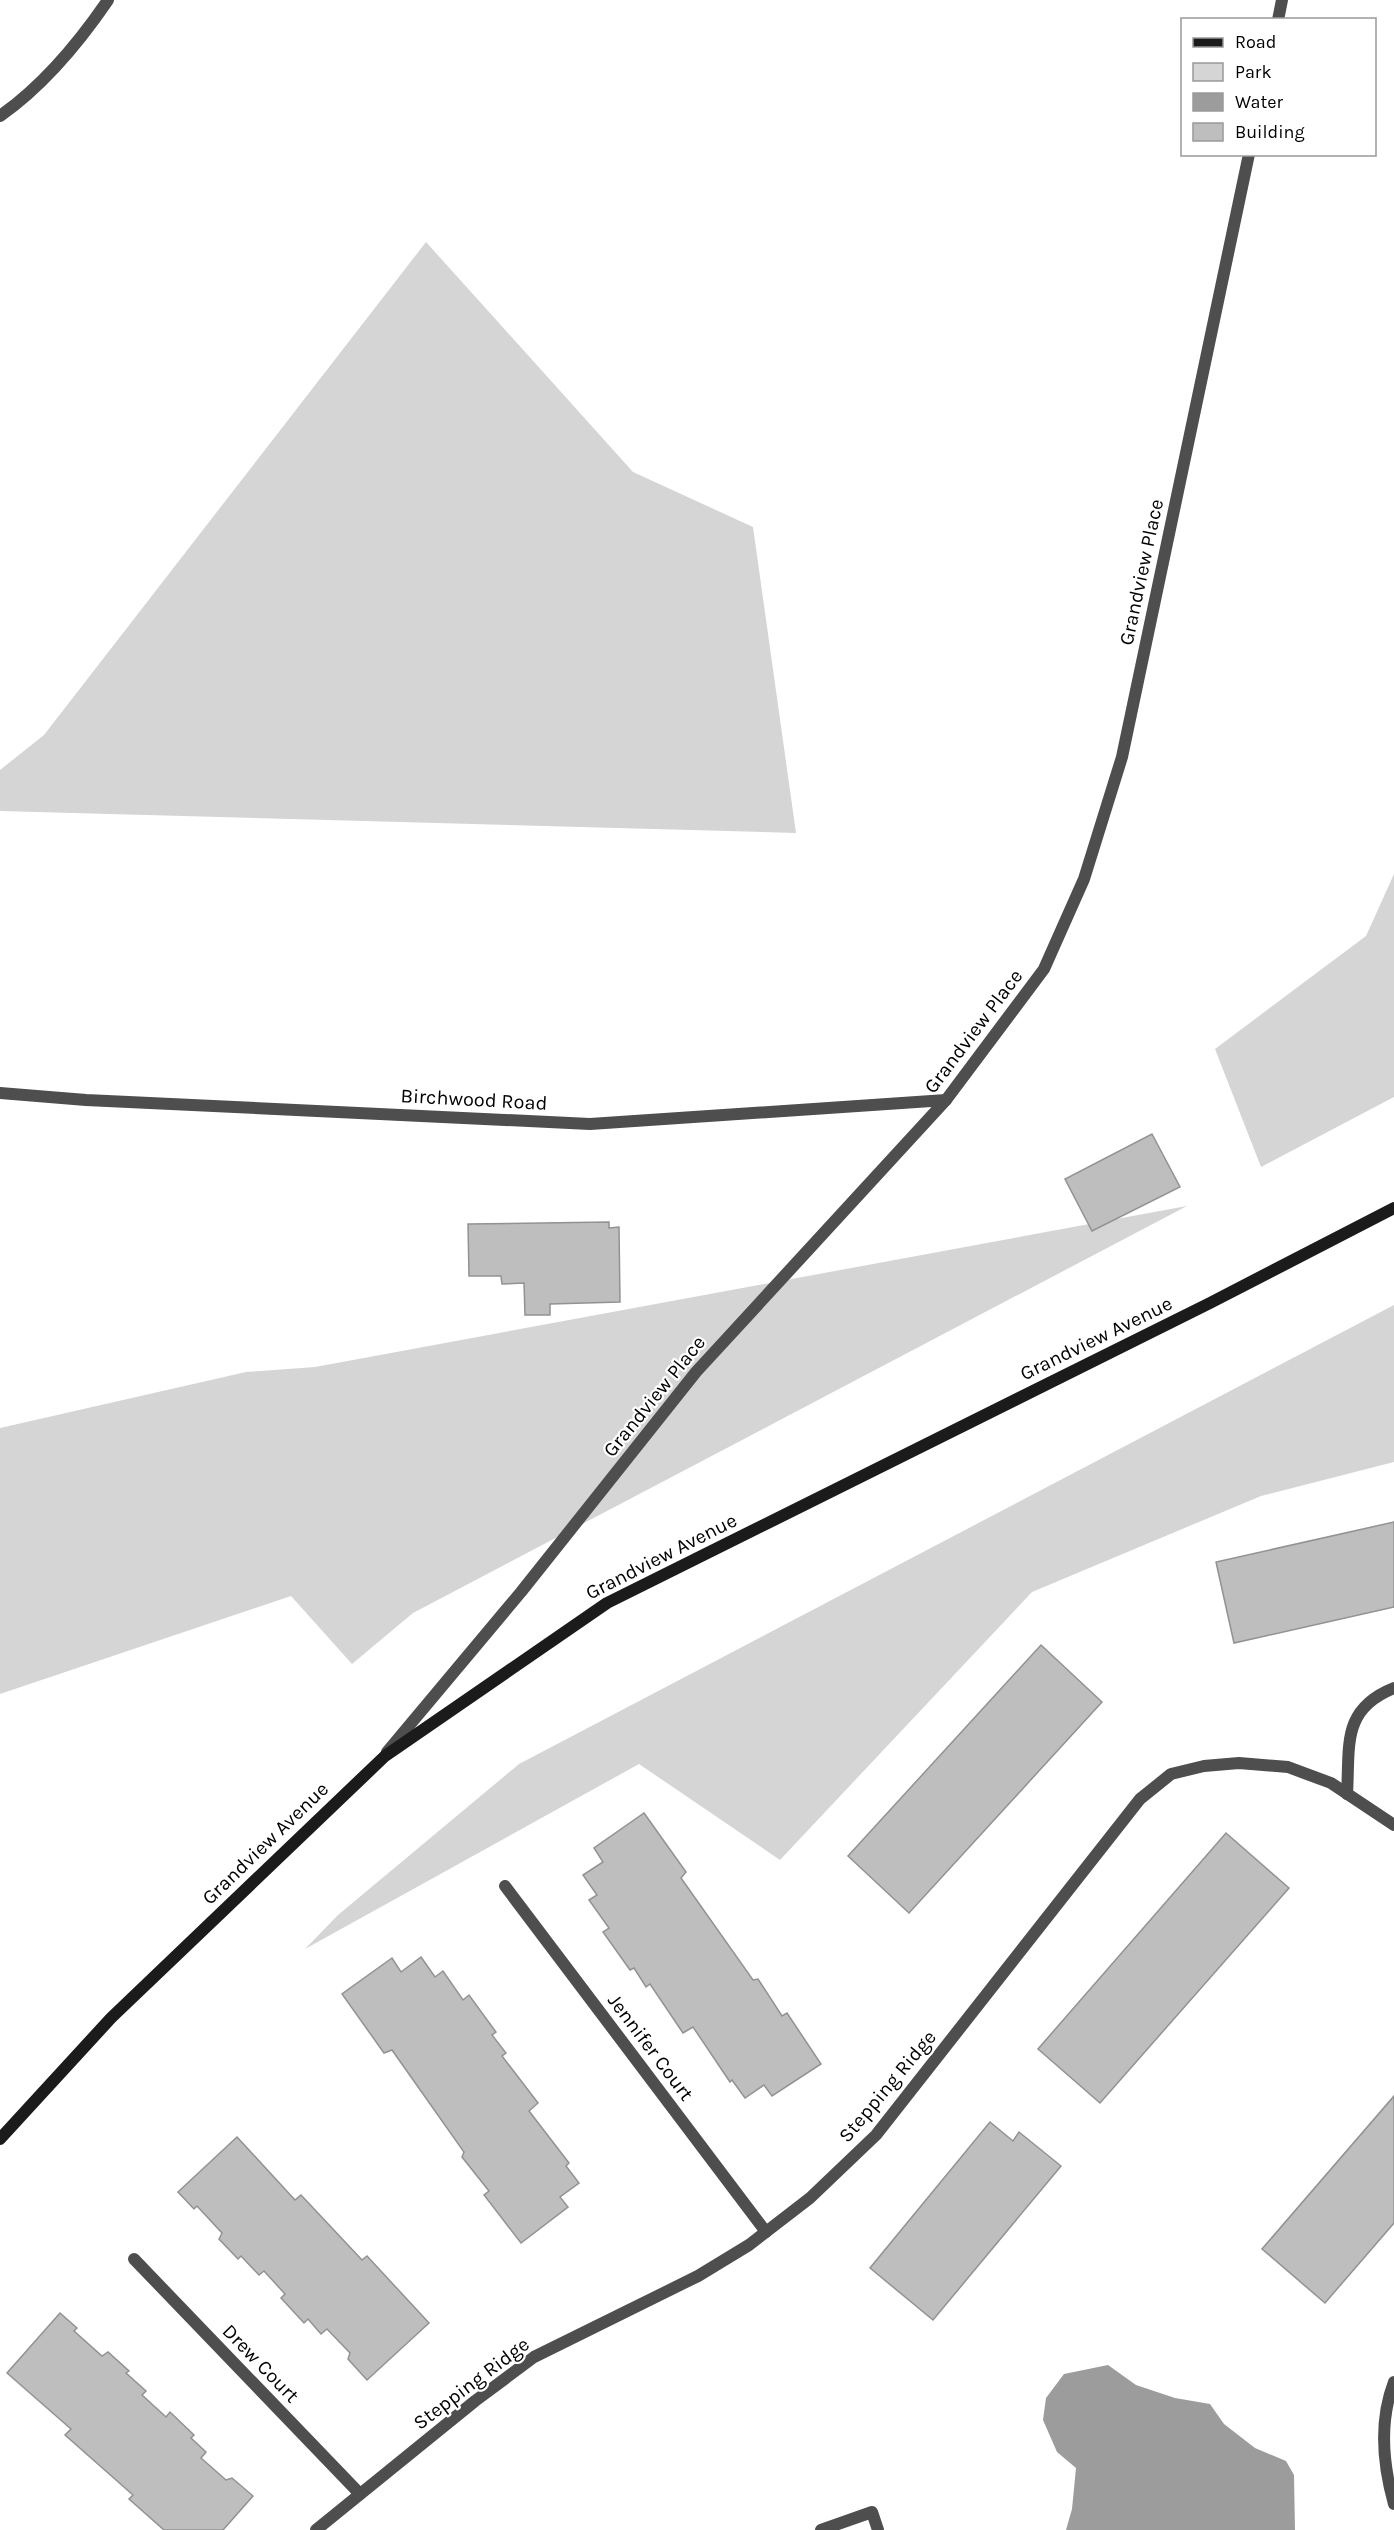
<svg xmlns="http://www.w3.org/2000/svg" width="1394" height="2530" font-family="Karla,sans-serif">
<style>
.green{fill:#d5d5d5}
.water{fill:#9c9c9c}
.building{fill:#bebebe;stroke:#929292;stroke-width:1.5}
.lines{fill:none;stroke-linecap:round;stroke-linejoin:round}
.lane{stroke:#4e4e4e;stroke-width:12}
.street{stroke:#4e4e4e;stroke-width:12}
.secondary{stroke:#1b1b1b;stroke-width:12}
.labels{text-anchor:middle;stroke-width:4.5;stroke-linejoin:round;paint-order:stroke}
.street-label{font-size:20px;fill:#000;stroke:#fff}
</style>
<rect width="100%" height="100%" fill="#fff"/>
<!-- green -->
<g class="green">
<path d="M426 242 633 472 753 527 796 833 0 811V770L44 735Z"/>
<path d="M1394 874V1097L1261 1167 1215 1049 1366 936Z"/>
<path d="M1187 1206 413 1613 352 1664 291 1596 0 1694V1428L246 1372 315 1367Z"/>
<path d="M1394 1305V1462L1261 1496 1032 1592 780 1860 639 1764 305 1949 338 1915 519 1764Z"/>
</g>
<!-- water -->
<path class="water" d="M1108 2365 1136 2385 1175 2398 1210 2404 1224 2424 1255 2448 1286 2461 1294 2475 1295 2530H1066L1072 2509 1076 2468 1057 2452 1043 2420 1046 2398 1064 2374Z"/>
<!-- building -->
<g class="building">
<path d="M1152 1134 1180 1187 1092 1231 1065 1179Z"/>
<path d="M609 1222V1228L619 1227 620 1302 550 1304V1315H525L524 1283 502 1284 501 1276H469L468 1224Z"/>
<path d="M1394 1522V1607L1234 1643 1216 1562Z"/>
<path d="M1041 1645 1102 1702 909 1913 848 1856Z"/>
<path d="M644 1813 686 1872 681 1878 753 1980 758 1979 782 2016 787 2013 821 2064 772 2096 764 2085 745 2098 732 2080 730 2082 693 2027 683 2033 650 1984 646 1987 634 1968 630 1970 603 1932 609 1928 589 1900 597 1895 583 1875 603 1862 594 1848Z"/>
<path d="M1226 1833 1289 1888 1100 2103 1038 2049Z"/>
<path d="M421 1957 435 1977 443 1971 463 2000 469 1995 496 2032 492 2035 506 2053 502 2056 538 2103 529 2111 569 2163 566 2166 579 2183 560 2197 568 2207 521 2243 484 2195 489 2191 462 2157 464 2152 392 2050 384 2053 342 1994 392 1958 401 1972Z"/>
<path d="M1394 2096V2223L1325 2303 1262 2249Z"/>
<path d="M990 2122 1013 2141 1019 2132 1061 2166 933 2320 870 2268Z"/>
<path d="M237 2137 295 2200 301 2195 362 2260 367 2256 429 2323 367 2380 348 2359 350 2353 327 2329 321 2334 308 2319 304 2323 281 2298 285 2294 264 2271 259 2275 241 2256 238 2259 219 2239 222 2233 197 2206 194 2209 178 2192Z"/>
<path d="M60 2313 77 2328 74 2331 102 2356 108 2352 129 2371 126 2373 146 2391 142 2395 166 2417 170 2412 194 2435 191 2438 206 2452 201 2458 226 2480 232 2478 253 2496 223 2530H164L129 2499 133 2495 65 2435 71 2429 7 2373Z"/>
</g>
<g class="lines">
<!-- lane -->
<path class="lane" d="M821 2530 872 2512 878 2530"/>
<!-- street -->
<g class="street">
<path d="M1278 20 1282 0"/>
<path d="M0 116C44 85 78 44 108 0"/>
<path d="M0 1093 86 1100 590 1124 946 1100"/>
<path d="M387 1752 521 1592 696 1372 946 1100 1044 969 1084 879 1122 757 1249 154"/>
<path d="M1347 1794C1350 1746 1341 1709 1394 1688"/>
<path d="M505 1886 766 2232"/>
<path d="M134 2259 360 2494"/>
<path d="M1394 2382C1379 2421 1383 2465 1394 2504"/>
<path d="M316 2530 475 2401 534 2357 698 2276 749 2245 810 2198 876 2135 1140 1799 1171 1774 1204 1766 1239 1763 1288 1767 1331 1783 1394 1825"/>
</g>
<!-- secondary -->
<path class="secondary" d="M0 2139 111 2018 385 1756 607 1603 1210 1303 1394 1208"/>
</g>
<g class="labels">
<!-- street labels -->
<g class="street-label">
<text transform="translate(1141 572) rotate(-78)" y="7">Grandview Place</text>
<text transform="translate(973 1031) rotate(-53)" y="7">Grandview Place</text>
<text transform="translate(474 1099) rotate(3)" y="7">Birchwood Road</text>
<text transform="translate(1096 1338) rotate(-26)" y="7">Grandview Avenue</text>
<text transform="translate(654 1396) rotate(-51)" y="7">Grandview Place</text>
<text transform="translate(661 1556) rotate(-27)" y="7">Grandview Avenue</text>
<text transform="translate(265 1843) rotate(-44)" y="7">Grandview Avenue</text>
<text transform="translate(651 2047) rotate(53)" y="7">Jennifer Court</text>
<text transform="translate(887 2086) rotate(-50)" y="7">Stepping Ridge</text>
<text transform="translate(261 2363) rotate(46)" y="7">Drew Court</text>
<text transform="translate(471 2383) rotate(-37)" y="7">Stepping Ridge</text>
</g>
</g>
<!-- legend -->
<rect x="1181" y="18" width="195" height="138" fill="#ffffff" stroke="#999999" stroke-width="1.5"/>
<rect x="1193" y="38" width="30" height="9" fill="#1b1b1b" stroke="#999999" stroke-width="1.5"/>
<text x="1235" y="48" font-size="18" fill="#000000">Road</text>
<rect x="1193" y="63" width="30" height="18" fill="#d5d5d5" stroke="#999999" stroke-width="1.5"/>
<text x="1235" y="78" font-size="18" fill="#000000">Park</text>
<rect x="1193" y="93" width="30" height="18" fill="#9c9c9c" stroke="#999999" stroke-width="1.5"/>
<text x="1235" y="108" font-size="18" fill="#000000">Water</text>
<rect x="1193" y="123" width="30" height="18" fill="#bebebe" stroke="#999999" stroke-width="1.5"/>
<text x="1235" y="138" font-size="18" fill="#000000">Building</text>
</svg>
